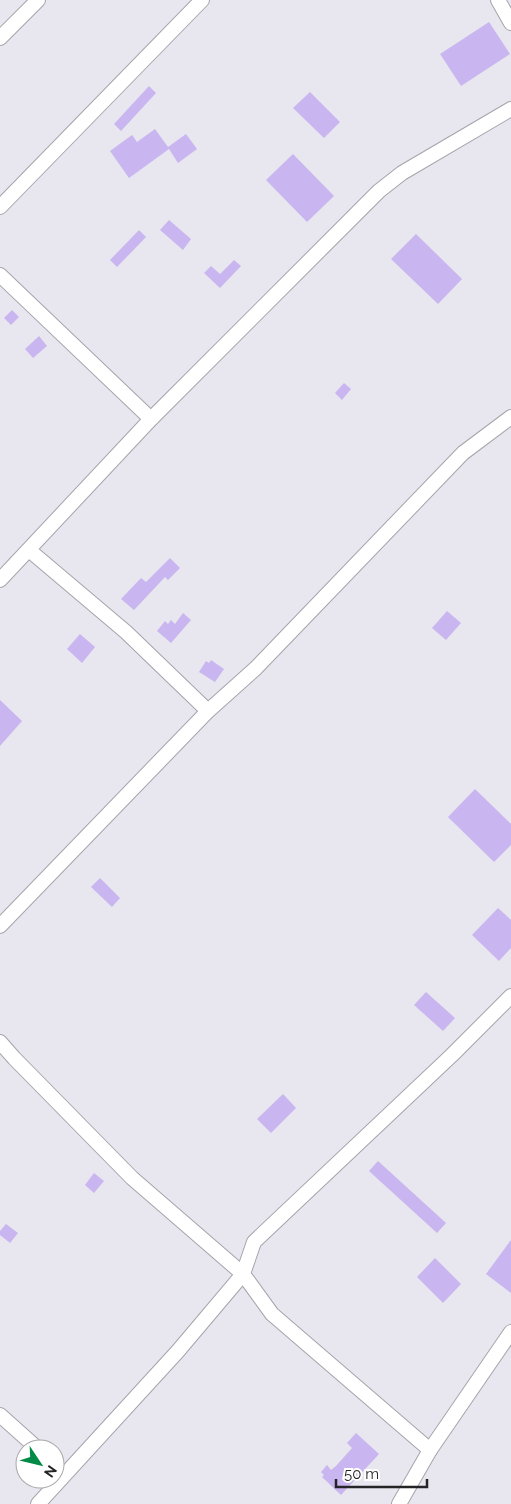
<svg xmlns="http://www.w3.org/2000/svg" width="511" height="1504" font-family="Raleway,sans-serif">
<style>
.building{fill:#c9b6f0}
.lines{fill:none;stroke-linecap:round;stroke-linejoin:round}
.minor-casing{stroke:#a6a4ab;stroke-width:16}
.minor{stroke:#fff;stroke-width:14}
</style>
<rect width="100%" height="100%" fill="#e8e6ee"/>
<!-- building -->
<g class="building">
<path d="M489 22 510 54 461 86 440 54Z"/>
<path d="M149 86 156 93 121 131 114 124Z"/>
<path d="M310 92 340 122 324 138 293 108Z"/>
<path d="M155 129 168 147 186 134 197 149 178 163 169 149 129 178 110 151 132 135 137 142Z"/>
<path d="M293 154 334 196 307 222 266 180Z"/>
<path d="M169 220 191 239 183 250 160 230Z"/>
<path d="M139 230 146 237 117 267 110 260Z"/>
<path d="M416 234 462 279 438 304 391 259Z"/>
<path d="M234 260 241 266 220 288 204 273 211 266 220 274Z"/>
<path d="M12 310 19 317 11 325 4 318Z"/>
<path d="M39 336 47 346 33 358 25 349Z"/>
<path d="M344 383 351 389 342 400 335 393Z"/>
<path d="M170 558 180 568 168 580 165 577 134 610 121 599 141 578 146 582Z"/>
<path d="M447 611 461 623 446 640 432 628Z"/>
<path d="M183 613 191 620 171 643 157 631 165 621 168 624 171 620 175 624Z"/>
<path d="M80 634 95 647 82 663 67 649Z"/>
<path d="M211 660 224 669 215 682 199 672 206 661 209 663Z"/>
<path d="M0 700 22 721 0 746Z"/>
<path d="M475 789 511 824V845L494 862 448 817Z"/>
<path d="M100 878 120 898 112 907 91 887Z"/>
<path d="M498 908 511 920V948L499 961 472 935Z"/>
<path d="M426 992 455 1018 443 1031 414 1005Z"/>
<path d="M283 1094 296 1108 271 1133 257 1119Z"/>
<path d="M378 1161 446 1223 437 1233 369 1171Z"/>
<path d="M94 1173 104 1181 94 1193 85 1185Z"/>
<path d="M6 1224 18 1233 10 1243 0 1235V1231Z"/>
<path d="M511 1240V1293L486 1274Z"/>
<path d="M435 1258 461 1284 443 1303 417 1277Z"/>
<path d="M356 1433 379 1454 341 1495 322 1477 324 1475 321 1472 327 1465 331 1470 336 1466 352 1448 347 1443Z"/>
</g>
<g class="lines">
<defs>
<g id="minor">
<path d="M498 0 511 23"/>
<path d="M0 38 38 0"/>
<path d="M0 207 202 0"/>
<path d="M0 275 151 419"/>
<path d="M29 550 126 632 208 711"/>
<path d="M0 580 151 419 379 191 402 173 511 109"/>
<path d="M0 926 208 711 256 668 463 453 511 417"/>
<path d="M0 1042 14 1058 132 1178 243 1274 272 1314 430 1450"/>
<path d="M0 1415 38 1449"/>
<path d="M38 1504 178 1351 243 1274 254 1242 452 1055 511 996"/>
<path d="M399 1504 430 1450 511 1332"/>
</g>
</defs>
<!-- minor casing -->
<use href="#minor" class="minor-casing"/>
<!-- minor -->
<use href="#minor" class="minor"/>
</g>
<!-- north arrow -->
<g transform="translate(40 1464) rotate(125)"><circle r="24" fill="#ffffff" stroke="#a8a8a9"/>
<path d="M0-4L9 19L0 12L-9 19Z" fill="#028a47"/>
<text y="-8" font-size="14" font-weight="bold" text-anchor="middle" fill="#252528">N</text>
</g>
<!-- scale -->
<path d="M336 1479v8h91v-8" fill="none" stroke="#252528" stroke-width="2.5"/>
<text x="344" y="1479" font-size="15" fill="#252528" stroke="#ffffff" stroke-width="4" paint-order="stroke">50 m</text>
</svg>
